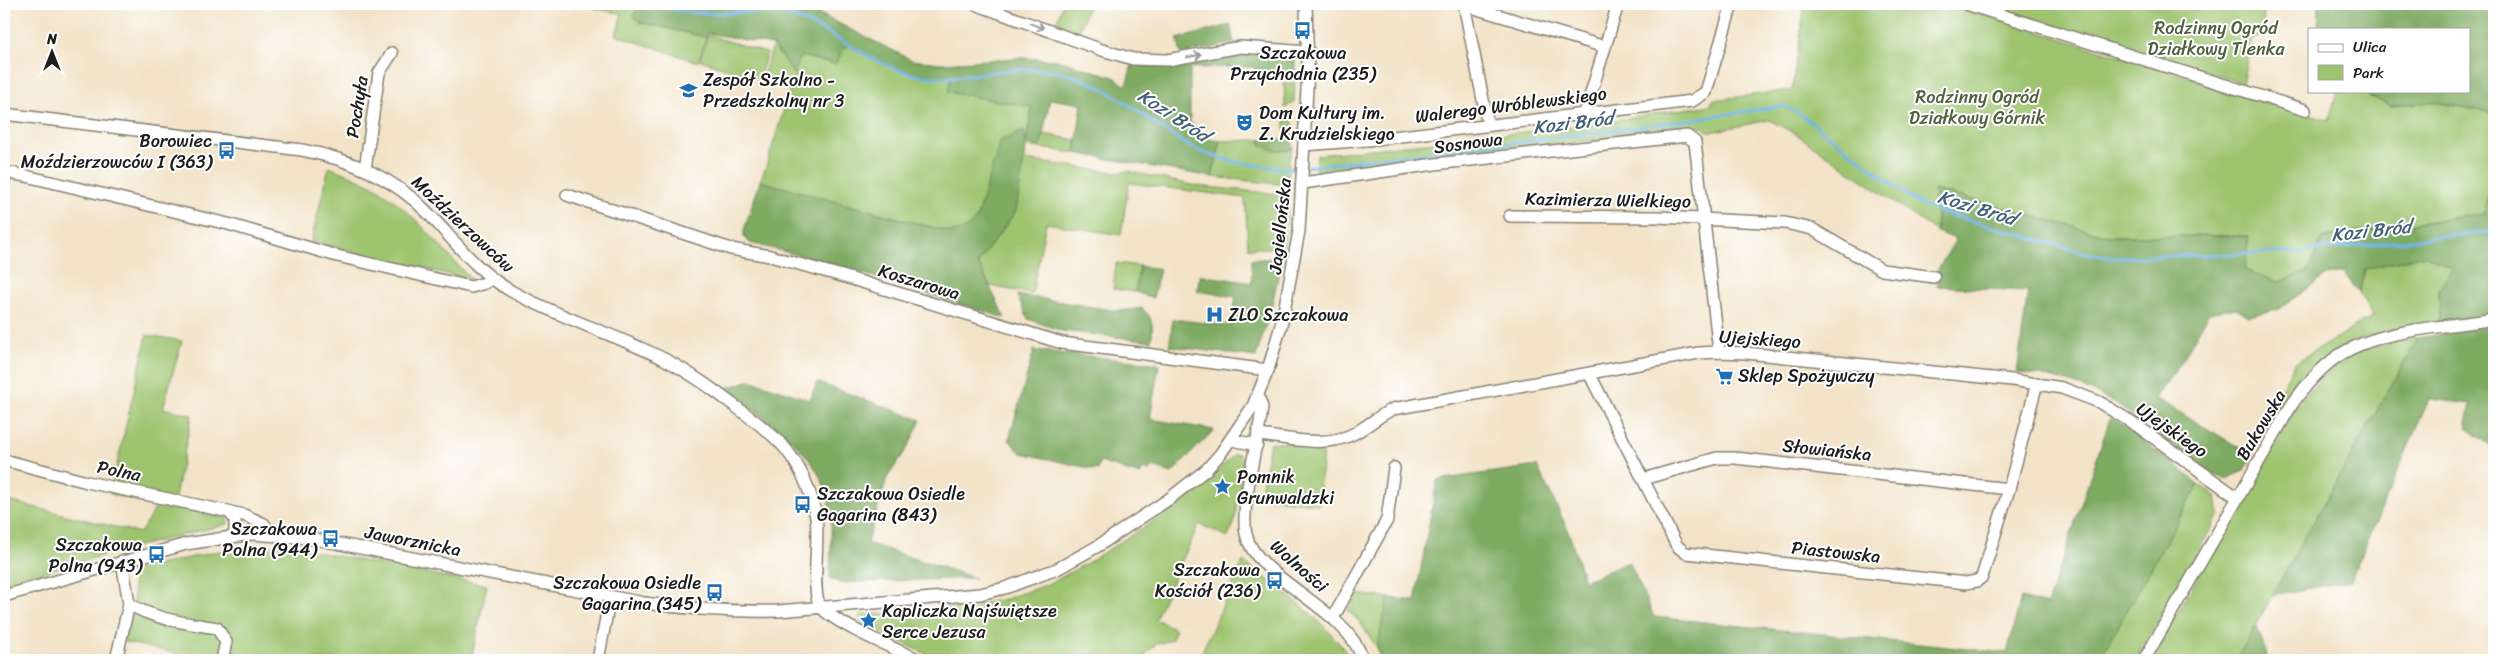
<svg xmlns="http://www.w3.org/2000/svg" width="2498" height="664" font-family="Sriracha,sans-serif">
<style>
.green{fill:#9ec470;stroke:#5d7046}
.forest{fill:#7eaa62;stroke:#4d633f}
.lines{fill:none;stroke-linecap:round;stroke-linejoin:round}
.stream{stroke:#74b4e8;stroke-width:3}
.minor-casing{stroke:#878072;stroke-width:14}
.minor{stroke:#fff;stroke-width:11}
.oneway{stroke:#999}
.labels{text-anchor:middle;stroke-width:4;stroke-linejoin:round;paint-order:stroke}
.park-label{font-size:18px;fill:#505f3e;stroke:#fff}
.poi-label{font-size:18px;fill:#1c1c1c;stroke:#fff;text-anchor:start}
.street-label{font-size:18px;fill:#1c1c1c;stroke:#fff}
.water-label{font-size:19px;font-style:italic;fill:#446078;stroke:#fff}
</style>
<rect width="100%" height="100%" fill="#fff"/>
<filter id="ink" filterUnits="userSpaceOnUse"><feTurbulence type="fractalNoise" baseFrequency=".02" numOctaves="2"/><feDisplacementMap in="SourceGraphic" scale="10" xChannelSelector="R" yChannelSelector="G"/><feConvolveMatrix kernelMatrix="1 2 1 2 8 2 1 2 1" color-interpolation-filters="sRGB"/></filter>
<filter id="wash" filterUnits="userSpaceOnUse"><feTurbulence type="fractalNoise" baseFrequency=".0096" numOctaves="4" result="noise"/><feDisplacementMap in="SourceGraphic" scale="20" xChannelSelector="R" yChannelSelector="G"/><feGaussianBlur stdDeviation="1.12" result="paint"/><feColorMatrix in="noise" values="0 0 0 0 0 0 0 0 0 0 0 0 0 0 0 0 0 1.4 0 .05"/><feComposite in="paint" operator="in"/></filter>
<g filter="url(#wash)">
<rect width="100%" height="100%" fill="#f2e3c8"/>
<!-- green -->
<g class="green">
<path d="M593 4H641L633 16 639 22 706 37 698 62 616 35 622 14 594 8Z"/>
<path d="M1063 4H1089L1077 36 1054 28Z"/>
<path d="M1805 4H1955L1964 9 2329 120 2337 91H2371L2369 96 2392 106 2433 102 2494 113V181L2490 183 2485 213 2323 237 2307 272 2278 282 2244 270 2249 236H2109L1935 190 1937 232 1796 134 1769 120 1710 132 1702 127 1662 131 1315 176 1317 155 1569 127 1711 105 1713 100 1792 90Z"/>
<path d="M1997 4H2264L2263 37 2252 38 2242 83 1995 7Z"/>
<path d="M708 35 767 53 759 79 700 60Z"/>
<path d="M773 45 794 75 800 56 835 64 847 45 859 52 951 77 949 92 1032 107 1024 160 1121 173 1127 171 1197 186 1289 195 1284 248H1248L1245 198 1129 183 1121 235 1046 223 1032 294 990 286 980 267 781 188 760 181 767 164 792 83 784 79 775 85 762 80Z"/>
<path d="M1295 82 1294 102 1285 108 1284 83Z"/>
<path d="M1285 116 1293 122V136L1285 135Z"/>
<path d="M1043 134 1076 140 1075 153 1040 148Z"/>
<path d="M1259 140 1262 145 1287 151 1293 148 1289 159 1288 185 1212 177 1221 141Z"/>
<path d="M329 167C348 174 368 182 384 193 418 217 443 251 472 280L311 242Z"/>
<path d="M2426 255 2453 268 2439 290 2440 321C2348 338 2324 342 2274 424L2264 420 2295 363 2373 316 2359 293 2365 269Z"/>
<path d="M1116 263 1140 266 1135 292 1113 289Z"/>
<path d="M147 335 182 341 163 408 192 415 173 506 227 518 228 524 122 550 4 583V500L140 533 157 506 110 494Z"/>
<path d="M2418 338 2236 660H2150L2297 406C2333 359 2360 346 2418 338Z"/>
<path d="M1253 420H1255L1253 436 1243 437Z"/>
<path d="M1270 442 1323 446 1319 505 1260 497Z"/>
<path d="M1234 454H1239L1244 460 1234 524 1228 537 1199 524 1155 619 1176 629 1171 640 1156 644 1140 660H939L862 623 859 619 860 615 957 608 1005 599 1051 583 1089 562 1182 503 1199 490Z"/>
<path d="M2199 484 2216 496 2219 515 2135 660H2099Z"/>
<path d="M253 546 297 548 487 585 471 660H206L124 642 134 601 132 571 214 552Z"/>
<path d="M1243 561C1281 591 1325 618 1351 660H1201L1200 656Z"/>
<path d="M1358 594 1388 598 1377 648 1361 624 1348 610Z"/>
</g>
<!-- forest -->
<g class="forest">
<path d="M641 4H789L812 10 912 60 941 63 1021 58 1057 60 1114 77 1126 86 1132 65 1189 68 1193 61C1228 54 1260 50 1295 57V73H1255L1254 67 1190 68V122L1211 140 1221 141 1212 177 1075 153 1082 104 1050 99 1040 148 1026 146 1016 211 978 263 1005 318 826 262 750 243 744 237V230L760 181 950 232C962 231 970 228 977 217L1000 141 1024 131 1026 144 1032 107 948 92 951 77C914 81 878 64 847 45L835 64 800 56 794 75 773 45 707 33 706 37 639 22 633 16Z"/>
<path d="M2319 4H2494V113L2433 102 2392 106 2369 96 2371 91H2469V29H2318Z"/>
<path d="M1230 25 1234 43 1181 54 1177 39Z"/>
<path d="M1291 139 1293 148C1281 153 1266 151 1259 140Z"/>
<path d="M2494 181V312L2440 321 2439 290 2453 268 2426 255 2365 269 2359 293 2343 272 2327 275 2277 310 2249 316 2236 308 2209 313 2180 364 2155 398 2254 456 2244 471 2227 479C2207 476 2189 457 2173 445 2124 407 2082 376 2017 373L2028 291 1937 286 1938 269 1956 239 1937 232 1934 190 2109 236H2249L2245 270 2278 282 2307 272 2323 238 2485 213 2490 182Z"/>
<path d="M1251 259H1282L1271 309 1256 357 1169 346 1173 319 1231 326 1236 297 1197 291 1200 275 1252 283Z"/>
<path d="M1140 266 1160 269 1153 298 1135 292Z"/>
<path d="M1017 295 1119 311 1142 308C1153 318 1154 327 1151 341L1062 331 1028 319Z"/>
<path d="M2494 325V448L2466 428 2471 404 2429 399 2350 581 2272 595 2418 338Z"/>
<path d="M1034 350 1159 364 1150 419 1214 430 1172 473 1152 467 1150 471 1143 469 1140 475 1100 462 1097 470 1021 453 1009 440Z"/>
<path d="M750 380 810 400 817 382 921 420 908 447 887 478 867 543 975 578 839 583 830 578C830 552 834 523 828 498 816 447 762 419 725 389Z"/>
<path d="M2111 416 2199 484 2099 660H1380L1377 648 1388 598 1415 601 1437 480 1537 466 1568 530 1584 581 1629 562 1654 617 2007 653 2021 598 2047 605Z"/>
<path d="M2256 625 2267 655 2264 660H2236Z"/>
</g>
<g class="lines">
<!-- stream -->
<path class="stream" d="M654 4C670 9 689 13 706 13 735 15 764 7 793 17 838 32 874 69 923 76 968 82 1014 62 1058 72 1112 84 1141 117 1186 144 1216 162 1255 165 1288 169L1604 132 1784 106 1800 114 1916 202 1944 213 2085 253 2111 258 2299 252 2494 231"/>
</g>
</g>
<g filter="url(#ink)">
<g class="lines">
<defs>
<g id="minor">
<path d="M975 4 1102 50 1133 59 1167 60 1241 47 1308 52"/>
<path d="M1464 4 1488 125"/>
<path d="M1966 4 2305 110"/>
<path d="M1464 5 1605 47"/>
<path d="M1585 113 1618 4"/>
<path d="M4 114 302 150C349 159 393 177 427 212 453 239 477 272 511 291 560 318 614 334 664 359 691 373 715 391 739 409 755 421 772 433 785 448 801 468 812 493 816 518 820 538 810 594 821 607 833 623 898 650 919 660"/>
<path d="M1304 145 1368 140 1692 101 1706 92 1732 4"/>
<path d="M365 169 379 73 392 53"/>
<path d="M4 172 26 176 228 224 337 256 471 287 485 283 491 279"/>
<path d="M1303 183 1435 164 1687 136 1695 142 1719 352"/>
<path d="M567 195 731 249 770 256 842 276 1062 343 1268 370"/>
<path d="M1510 216 1657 217 1785 223 1812 229 1882 270 1934 277"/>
<path d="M1590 375 1677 546 1686 553 1966 583 1977 581 1982 577 2009 489 2037 383"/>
<path d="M1258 396 1262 407C1259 440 1240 505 1246 534 1255 579 1348 608 1363 660"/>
<path d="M1259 435C1288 438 1323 448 1351 435 1366 428 1378 416 1393 409L1699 353 1719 352 1746 353 2012 380 2062 388 2099 402 2136 425 2238 498"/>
<path d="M1232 440 1257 445"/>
<path d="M4 460 87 482 244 515 264 524 272 535"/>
<path d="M1643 479 1717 458H1735L2009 489"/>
<path d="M228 511 235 519V535"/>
<path d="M4 596 186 544 251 534 309 538 644 603C688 609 733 612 778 611L980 594 1005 588 1057 569 1098 546 1169 499 1207 469 1221 453 1253 406 1268 370 1282 322 1299 231 1308 71 1306 4"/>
<path d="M129 604C155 620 188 623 217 628L226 642 222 660"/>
<path d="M1333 618 1387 520 1394 468"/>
<path d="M116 660 129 604 122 561"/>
<path d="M598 660 610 597"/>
<path d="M2144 660 2291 406C2304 387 2319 369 2338 356 2379 329 2446 327 2494 319"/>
</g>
</defs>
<!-- minor casing -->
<use href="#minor" class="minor-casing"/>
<!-- minor -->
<use href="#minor" class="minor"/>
</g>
<!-- one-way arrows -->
<defs><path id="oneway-shaft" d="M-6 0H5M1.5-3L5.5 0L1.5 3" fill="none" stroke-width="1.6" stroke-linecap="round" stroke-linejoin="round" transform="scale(1.25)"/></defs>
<g class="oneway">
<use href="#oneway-shaft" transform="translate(1037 26) rotate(20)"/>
<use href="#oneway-shaft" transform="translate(1194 56) rotate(-11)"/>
</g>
</g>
<!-- icons -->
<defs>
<symbol id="bus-bare" viewBox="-9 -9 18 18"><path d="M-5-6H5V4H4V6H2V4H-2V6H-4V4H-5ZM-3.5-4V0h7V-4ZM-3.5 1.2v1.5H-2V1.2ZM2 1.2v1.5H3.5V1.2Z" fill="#1f6fb2" stroke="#fff" stroke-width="2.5" paint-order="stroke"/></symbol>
<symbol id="school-bare" viewBox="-9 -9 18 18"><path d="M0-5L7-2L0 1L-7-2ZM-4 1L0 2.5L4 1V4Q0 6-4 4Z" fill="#1f6fb2" stroke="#fff" stroke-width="2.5" paint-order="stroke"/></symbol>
<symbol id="theatre-bare" viewBox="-9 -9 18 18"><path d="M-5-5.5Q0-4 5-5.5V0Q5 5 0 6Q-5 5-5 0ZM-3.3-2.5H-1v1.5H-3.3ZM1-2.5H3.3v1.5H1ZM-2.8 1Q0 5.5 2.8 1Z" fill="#1f6fb2" stroke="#fff" stroke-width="2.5" paint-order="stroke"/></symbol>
<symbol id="hospital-bare" viewBox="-9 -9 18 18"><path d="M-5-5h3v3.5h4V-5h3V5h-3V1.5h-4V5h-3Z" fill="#1f6fb2" stroke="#fff" stroke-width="2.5" paint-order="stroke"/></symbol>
<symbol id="supermarket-bare" viewBox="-9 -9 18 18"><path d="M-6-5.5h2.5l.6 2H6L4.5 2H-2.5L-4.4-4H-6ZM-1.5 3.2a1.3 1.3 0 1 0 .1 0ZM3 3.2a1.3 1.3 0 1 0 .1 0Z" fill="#1f6fb2" stroke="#fff" stroke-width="2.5" paint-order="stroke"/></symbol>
<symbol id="sight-bare" viewBox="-9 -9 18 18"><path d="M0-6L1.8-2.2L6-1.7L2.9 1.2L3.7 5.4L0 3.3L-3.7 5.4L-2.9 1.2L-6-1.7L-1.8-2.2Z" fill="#1f6fb2" stroke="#fff" stroke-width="2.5" paint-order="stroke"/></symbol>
</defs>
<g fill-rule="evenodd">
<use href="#bus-bare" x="1290" y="18" width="25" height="25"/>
<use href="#school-bare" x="676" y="78" width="25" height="25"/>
<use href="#theatre-bare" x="1232" y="110" width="25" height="25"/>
<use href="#bus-bare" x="214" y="138" width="25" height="25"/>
<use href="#hospital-bare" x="1202" y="302" width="25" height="25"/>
<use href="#supermarket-bare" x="1712" y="364" width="25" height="25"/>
<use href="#sight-bare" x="1210" y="474" width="25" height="25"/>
<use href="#bus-bare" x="790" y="492" width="25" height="25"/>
<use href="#bus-bare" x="318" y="526" width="25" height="25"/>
<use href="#bus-bare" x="144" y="542" width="25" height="25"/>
<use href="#bus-bare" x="1262" y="568" width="25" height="25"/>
<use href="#bus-bare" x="702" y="580" width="25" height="25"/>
<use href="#sight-bare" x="856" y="608" width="25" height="25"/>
</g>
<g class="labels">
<!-- park labels -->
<g class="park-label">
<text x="2216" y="34">Rodzinny Ogród<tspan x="2216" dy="21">Działkowy Tlenka</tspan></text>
<text x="1977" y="103">Rodzinny Ogród<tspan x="1977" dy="21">Działkowy Górnik</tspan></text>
</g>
<!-- poi labels -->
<g class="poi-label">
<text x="1303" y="59" text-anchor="middle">Szczakowa<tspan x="1303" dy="21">Przychodnia (235)</tspan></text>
<text x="703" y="86">Zespół Szkolno -<tspan x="703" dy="21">Przedszkolny nr 3</tspan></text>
<text x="1259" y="119">Dom Kultury im.<tspan x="1259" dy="21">Z. Krudzielskiego</tspan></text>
<text x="212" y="147" text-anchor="end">Borowiec<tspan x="212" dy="21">Moździerzowców I (363)</tspan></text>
<text x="1228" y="321">ZLO Szczakowa</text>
<text x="1738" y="382">Sklep Spożywczy</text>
<text x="1237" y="483">Pomnik<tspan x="1237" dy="21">Grunwaldzki</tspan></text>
<text x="817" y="500">Szczakowa Osiedle<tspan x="817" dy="21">Gagarina (843)</tspan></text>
<text x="317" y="535" text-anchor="end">Szczakowa<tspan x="317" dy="21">Polna (944)</tspan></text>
<text x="142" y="551" text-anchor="end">Szczakowa<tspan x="142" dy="21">Polna (943)</tspan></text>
<text x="1260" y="576" text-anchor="end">Szczakowa<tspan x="1260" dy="21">Kościół (236)</tspan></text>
<text x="701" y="589" text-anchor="end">Szczakowa Osiedle<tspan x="701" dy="21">Gagarina (345)</tspan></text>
<text x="882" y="617">Kapliczka Najświętsze<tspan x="882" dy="21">Serce Jezusa</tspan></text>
</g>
<!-- street labels -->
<g class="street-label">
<text transform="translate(1511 105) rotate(-7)" y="6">Walerego Wróblewskiego</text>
<text transform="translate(357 107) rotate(-81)" y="6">Pochyła</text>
<text transform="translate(1468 143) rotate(-7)" y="6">Sosnowa</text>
<text transform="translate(1608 200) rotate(1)" y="6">Kazimierza Wielkiego</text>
<text transform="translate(463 224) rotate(43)" y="6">Moździerzowców</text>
<text transform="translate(1280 226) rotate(-84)" y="6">Jagiellońska</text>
<text transform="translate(919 282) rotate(17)" y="6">Koszarowa</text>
<text transform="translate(1760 339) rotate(4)" y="6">Ujejskiego</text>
<text transform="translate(2261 425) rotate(-59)" y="6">Bukowska</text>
<text transform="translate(2172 430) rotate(35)" y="6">Ujejskiego</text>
<text transform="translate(1827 450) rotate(6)" y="6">Słowiańska</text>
<text transform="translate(119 471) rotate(12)" y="6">Polna</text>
<text transform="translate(413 541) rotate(11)" y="6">Jaworznicka</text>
<text transform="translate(1836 552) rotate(6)" y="6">Piastowska</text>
<text transform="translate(1299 566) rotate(41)" y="6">Wolności</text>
</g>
<!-- water labels -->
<g class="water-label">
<text transform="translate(1174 115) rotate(33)" y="7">Kozi Bród</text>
<text transform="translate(1573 122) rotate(-7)" y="7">Kozi Bród</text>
<text transform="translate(1977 207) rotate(17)" y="7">Kozi Bród</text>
<text transform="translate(2371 230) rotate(-6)" y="7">Kozi Bród</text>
</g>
</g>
<!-- margin -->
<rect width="2498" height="664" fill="none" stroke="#fff" stroke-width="20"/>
<!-- legend -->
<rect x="2308" y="28" width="162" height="65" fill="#ffffff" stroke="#a4a4a4"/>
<rect x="2318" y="44" width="25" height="8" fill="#ffffff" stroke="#a4a4a4"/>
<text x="2353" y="52" font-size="15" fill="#1c1c1c">Ulica</text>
<rect x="2318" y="65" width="25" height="15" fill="#9ec470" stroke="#a4a4a4"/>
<text x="2353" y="78" font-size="15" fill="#1c1c1c">Park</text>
<!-- north arrow -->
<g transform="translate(52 52)" stroke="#ffffff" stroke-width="4" paint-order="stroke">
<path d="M0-4L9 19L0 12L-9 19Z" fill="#1c1c1c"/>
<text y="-8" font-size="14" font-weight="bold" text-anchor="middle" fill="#1c1c1c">N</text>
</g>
</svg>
